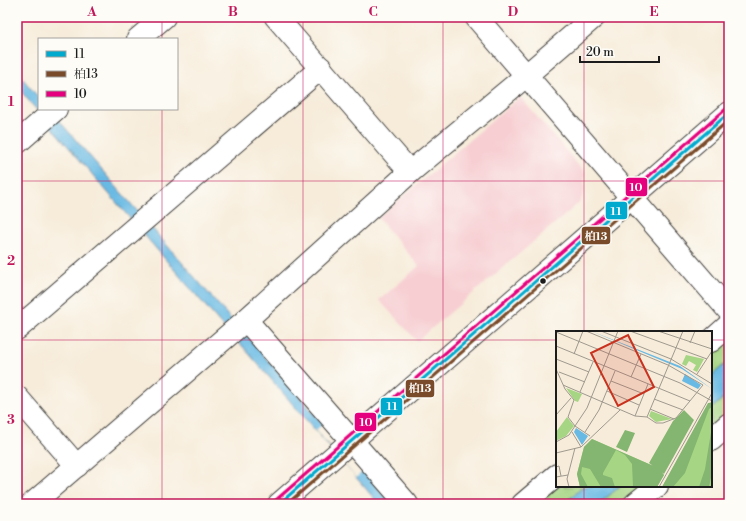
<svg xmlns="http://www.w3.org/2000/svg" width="746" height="521" font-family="'Libre Bodoni','Noto Serif JP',serif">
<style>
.built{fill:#f7cfd3}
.green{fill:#a6d583;stroke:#617850}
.water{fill:#68b9e3;stroke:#426a80}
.pier{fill:#f7ecda}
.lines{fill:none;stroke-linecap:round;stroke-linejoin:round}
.minor-casing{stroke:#3d3b38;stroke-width:24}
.tertiary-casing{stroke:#3d3b38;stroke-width:24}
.minor{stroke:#fff;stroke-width:22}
.tertiary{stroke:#fff;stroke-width:22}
.bus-1-casing{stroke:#fdfcf7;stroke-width:6}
.bus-2-casing{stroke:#fdfcf7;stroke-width:6}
.bus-3-casing{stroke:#fdfcf7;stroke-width:6}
.bus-1{stroke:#00a9ce;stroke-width:3}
.bus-2{stroke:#7a4b2a;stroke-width:3}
.bus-3{stroke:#e5007d;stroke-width:3}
.grid{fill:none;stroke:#c2185b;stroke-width:1;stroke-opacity:0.55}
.bus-dot{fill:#1c1c1c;stroke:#fdfcf7;stroke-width:1.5}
.inset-road{fill:none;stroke:#9f998e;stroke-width:1}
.view{fill:#c8321e;fill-opacity:0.15;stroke:#c8321e;stroke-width:2}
.inset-edge{fill:none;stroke:#1c1c1c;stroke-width:2}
.line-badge{stroke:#fdfcf7;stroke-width:1.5}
.badge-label{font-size:11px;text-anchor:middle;font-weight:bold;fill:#fff}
.neatline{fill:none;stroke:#c2185b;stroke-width:1.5}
.grid-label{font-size:13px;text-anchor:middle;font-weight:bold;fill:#c2185b}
</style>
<rect width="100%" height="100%" fill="#fdfcf7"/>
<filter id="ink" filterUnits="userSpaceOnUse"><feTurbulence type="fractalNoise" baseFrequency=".025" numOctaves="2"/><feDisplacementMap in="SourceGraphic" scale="8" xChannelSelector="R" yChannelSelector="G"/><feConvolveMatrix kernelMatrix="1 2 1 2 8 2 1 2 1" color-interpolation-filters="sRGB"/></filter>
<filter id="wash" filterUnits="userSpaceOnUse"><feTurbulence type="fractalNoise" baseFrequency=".012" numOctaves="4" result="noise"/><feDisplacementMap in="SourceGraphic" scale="16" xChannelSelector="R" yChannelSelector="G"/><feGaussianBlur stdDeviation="0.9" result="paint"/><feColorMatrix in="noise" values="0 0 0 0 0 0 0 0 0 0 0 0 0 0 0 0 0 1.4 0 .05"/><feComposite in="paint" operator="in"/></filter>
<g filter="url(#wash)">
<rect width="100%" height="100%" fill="#f7ecda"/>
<!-- built -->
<path class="built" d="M520 97 585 173 584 192 580 202 417 341 379 300 419 266 378 218Z"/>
<!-- green -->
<g class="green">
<path d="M729 339V361L711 376V351Z"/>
<path d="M729 393V412L711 427V409Z"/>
<path d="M557 486H584L564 504H536Z"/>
<path d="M620 486H641L620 504H599Z"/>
</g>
<!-- water -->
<g class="water">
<path d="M17 72 39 98V109H49L229 317 253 343 392 504H379L238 341 221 324 17 87Z"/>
<path d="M729 361V393L711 409V376Z"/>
<path d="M584 486H620L599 504H564Z"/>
</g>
<!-- pier -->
<path class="pier" d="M323 424 363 471 356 478 316 430Z"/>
</g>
<g filter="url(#ink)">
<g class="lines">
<defs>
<g id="minor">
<path d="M276 17 410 172"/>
<path d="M138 39 164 17"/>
<path d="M17 143 56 109"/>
<path d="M246 320 407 504"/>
<path d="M17 329 321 68"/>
<path d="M711 341 729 325"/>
<path d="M17 397 77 466"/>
<path d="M711 440 729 424"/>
<path d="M32 504 246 320 410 172 515 85 594 17"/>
<path d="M523 504 557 475"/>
<path d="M635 504 657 486"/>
</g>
<g id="tertiary">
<path d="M476 17 729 311"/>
<path d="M279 504 729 113"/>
</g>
</defs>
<!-- minor casing -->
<use href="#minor" class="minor-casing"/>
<!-- tertiary casing -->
<use href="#tertiary" class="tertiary-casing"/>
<!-- minor -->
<use href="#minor" class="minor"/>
<!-- tertiary -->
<use href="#tertiary" class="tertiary"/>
<defs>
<path id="bus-1" d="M279 504 729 113"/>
<path id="bus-2" d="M287 504 729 120"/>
<path id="bus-3" d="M276 500 726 109"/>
</defs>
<!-- bus-1 casing -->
<use href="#bus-1" class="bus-1-casing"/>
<!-- bus-2 casing -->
<use href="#bus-2" class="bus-2-casing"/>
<!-- bus-3 casing -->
<use href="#bus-3" class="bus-3-casing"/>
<!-- bus-1 -->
<use href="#bus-1" class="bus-1"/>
<!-- bus-2 -->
<use href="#bus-2" class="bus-2"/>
<!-- bus-3 -->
<use href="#bus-3" class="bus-3"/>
</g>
</g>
<!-- grid -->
<path class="grid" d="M162 17V39M303 17V504M443 17V504M584 17V332M162 109V504M17 181H729M17 340H557M711 340H729M584 486V504"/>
<!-- markers -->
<circle class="bus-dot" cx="543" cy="281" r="3.5"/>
<!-- overview -->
<g transform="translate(556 331)">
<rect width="156" height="156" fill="#f7ecda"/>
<path d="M130 24 148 28 141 41 137 39 140 34 133 30 130 35 126 33ZM10 57 26 63 22 71 19 70ZM154 71 156 72V156H106ZM95 80 116 88 100 91 93 85ZM11 86 18 95 10 105 0 110V101ZM36 108 102 137 108 144 101 156H24L21 143 28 116Z" fill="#a6d583"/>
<path d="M152 72H156V76L153 78 129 142 117 156H106ZM128 79 138 89 108 143 93 132 117 90ZM156 95V142L153 156H143L149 138ZM69 99 79 102 71 121 60 116ZM36 108 102 137 108 144 101 156H77L76 133 69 124 60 119 47 142V144L56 147 59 156H45L34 138 26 136 25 143 32 156H24L21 143 28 116Z" fill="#84b671"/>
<path d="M35 0 124 35 156 58 126 38ZM129 43 145 54 142 58 126 50ZM20 97 32 105 26 114 18 101Z" fill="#68b9e3"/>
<path class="inset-road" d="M45 0 115 28 156 53M74 0 151 28M102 0 156 18M0 1 124 52 156 70M134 12 139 0M0 15 134 70M18 23 27 0M0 28 33 41M0 38 9 58 18 69 12 86 19 95 34 105M3 41 29 51M141 43 156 20M75 46 85 23M55 50 88 63M7 54 79 85 91 86 100 92H107L120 87 147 54 112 34 30 0M51 60 83 74M24 61 37 31M98 68 127 79M94 78 118 88M0 84 15 67M79 85 92 53M91 86 127 0M16 101 25 116M29 101 43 79 59 40M0 111 13 104 31 77 62 0M0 122 25 116 64 79M0 136 3 135 5 145M0 146 12 144M13 156 11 148 19 117M103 156 156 62"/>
<path class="view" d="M72 4 98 56 62 75 35 22Z"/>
<rect width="156" height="156" class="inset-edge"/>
</g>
<g class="line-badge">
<rect x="625" y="177" width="23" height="20" rx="4" fill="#e5007d"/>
<rect x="605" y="201" width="23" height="19" rx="4" fill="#00a9ce"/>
<rect x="581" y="226" width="30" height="19" rx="4" fill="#7a4b2a"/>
<rect x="405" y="379" width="30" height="19" rx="4" fill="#7a4b2a"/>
<rect x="380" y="397" width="23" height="19" rx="4" fill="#00a9ce"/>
<rect x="354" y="412" width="23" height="20" rx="4" fill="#e5007d"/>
</g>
<g class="badge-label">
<text x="636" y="191">10</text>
<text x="616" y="215">11</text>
<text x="596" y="240">柏13</text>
<text x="420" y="392">柏13</text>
<text x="392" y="410">11</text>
<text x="366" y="426">10</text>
</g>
<!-- margin -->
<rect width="746" height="521" fill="none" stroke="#fdfcf7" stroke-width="44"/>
<!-- legend -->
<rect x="38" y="38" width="140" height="72" fill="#fdfcf7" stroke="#a3a29f"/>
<rect x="46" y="51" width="20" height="6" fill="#00a9ce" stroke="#a3a29f"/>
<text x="74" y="58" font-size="12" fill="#1c1c1c">11</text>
<rect x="46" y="71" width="20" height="6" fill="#7a4b2a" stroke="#a3a29f"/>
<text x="74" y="78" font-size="12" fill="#1c1c1c">柏13</text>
<rect x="46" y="91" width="20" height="6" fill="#e5007d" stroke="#a3a29f"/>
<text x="74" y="98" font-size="12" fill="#1c1c1c">10</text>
<!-- scale -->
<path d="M580 56v6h79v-6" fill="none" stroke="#1c1c1c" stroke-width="2"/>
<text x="586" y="56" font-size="12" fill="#1c1c1c" stroke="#fdfcf7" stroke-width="3" paint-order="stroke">20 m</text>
<rect x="22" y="22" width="702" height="477" class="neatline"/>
<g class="grid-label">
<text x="92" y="16">A</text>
<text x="233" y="16">B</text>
<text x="373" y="16">C</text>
<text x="513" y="16">D</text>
<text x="654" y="16">E</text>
<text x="11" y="106">1</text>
<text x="11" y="265">2</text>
<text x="11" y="424">3</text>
</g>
</svg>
